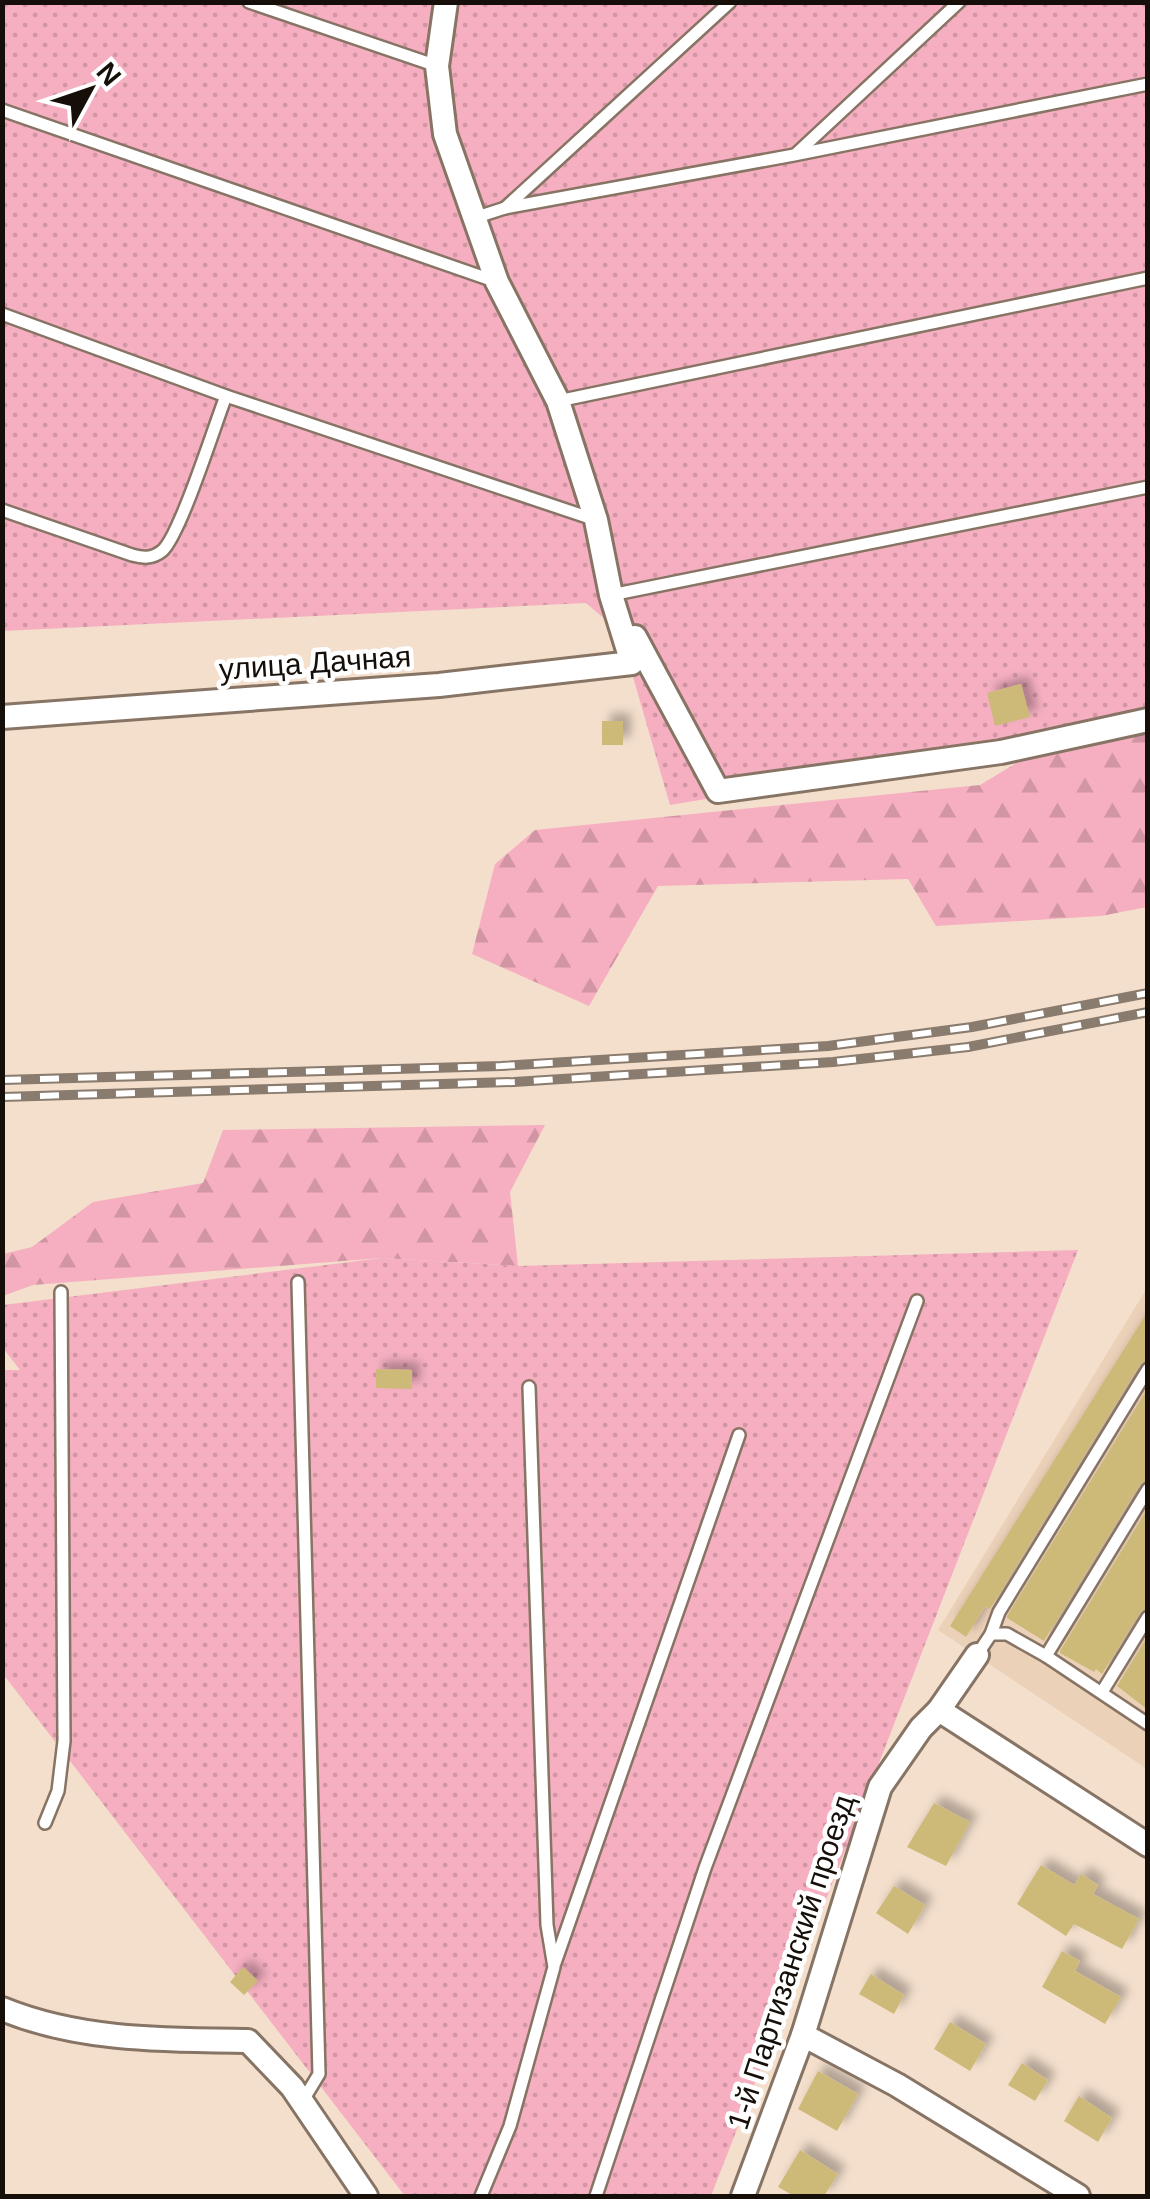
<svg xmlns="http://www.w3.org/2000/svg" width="1150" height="2199" font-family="Helvetica,sans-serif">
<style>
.built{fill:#ecd1b9}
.forest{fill:url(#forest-firs)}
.garden{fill:url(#garden-dots)}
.building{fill:#cdba78;filter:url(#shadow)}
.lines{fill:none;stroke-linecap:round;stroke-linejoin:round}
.service-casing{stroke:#877464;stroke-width:16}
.minor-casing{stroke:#877464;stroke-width:28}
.service{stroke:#fff;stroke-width:11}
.minor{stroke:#fff;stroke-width:22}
.rail-casing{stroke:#897b6e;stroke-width:10}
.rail{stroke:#fff;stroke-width:6;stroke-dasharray:19;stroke-linecap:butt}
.labels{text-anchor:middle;stroke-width:9;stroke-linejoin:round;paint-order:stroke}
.street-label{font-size:30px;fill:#160f09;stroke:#fff}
</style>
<defs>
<pattern id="forest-firs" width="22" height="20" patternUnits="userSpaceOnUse" patternTransform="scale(2.5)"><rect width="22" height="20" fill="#f5afc1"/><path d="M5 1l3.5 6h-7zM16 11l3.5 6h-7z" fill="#d195a4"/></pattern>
<pattern id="garden-dots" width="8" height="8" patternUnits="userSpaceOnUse" patternTransform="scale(2.5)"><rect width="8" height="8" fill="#f5afc1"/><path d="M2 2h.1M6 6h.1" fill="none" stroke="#d195a4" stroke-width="1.8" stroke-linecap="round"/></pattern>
<filter id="shadow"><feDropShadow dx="8" dy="-8" stdDeviation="5" flood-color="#0004"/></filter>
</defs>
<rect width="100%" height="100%" fill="#f4dfcc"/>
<!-- built -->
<path class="built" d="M1147 1288V1769L938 1630Z"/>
<!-- forest -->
<g class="forest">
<path d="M1147 725V907L1101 916 936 926 908 879 658 886 589 1006 472 954 495 864 535 830 980 785 1023 759Z"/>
<path d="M545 1125 510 1192 518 1266 382 1258 33 1285 3 1296V1254L32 1247 93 1202 203 1183 223 1130Z"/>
</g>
<!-- garden -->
<g class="garden">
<path d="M2 3H1147V725L670 805 620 632 586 603 3 631Z"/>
<path d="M1078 1250 711 2196H405L3 1674V1370H20L3 1348V1305L382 1258 518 1266Z"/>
</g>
<!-- building -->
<g class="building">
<path d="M1021 684 1030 717 995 726 987 693Z"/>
<rect x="602" y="721" width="21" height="24"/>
<path d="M1148 1311V1360L1140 1364 990 1609 985 1606 966 1637 950 1626Z"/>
<path d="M376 1369 412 1370V1389L376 1388Z"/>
<path d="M1148 1388V1480L1140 1484 1044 1641 1007 1618V1616Z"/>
<path d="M1148 1508V1608L1140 1612 1102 1674 1096 1669 1094 1672 1060 1653V1651Z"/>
<path d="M1148 1636V1710L1117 1686Z"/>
<path d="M934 1803 970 1822 946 1866 907 1847Z"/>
<path d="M1041 1865 1074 1885 1081 1874 1098 1885 1093 1894 1139 1919 1122 1949 1074 1924 1066 1936 1017 1904Z"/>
<path d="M894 1886 925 1905 908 1934 876 1913Z"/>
<path d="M1062 1951 1080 1961 1075 1971 1121 1997 1105 2024 1042 1987Z"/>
<path d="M243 1967 258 1981 244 1995 230 1982Z"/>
<path d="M871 1974 904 1995 894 2014 859 1994Z"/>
<path d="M950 2022 986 2044 970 2071 934 2049Z"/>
<path d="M1022 2063 1048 2080 1035 2101 1008 2085Z"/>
<path d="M818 2071 858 2094 837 2131 798 2109Z"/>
<path d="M1079 2096 1112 2118 1098 2142 1064 2121Z"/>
<path d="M800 2150 838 2174 824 2196H794L778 2187Z"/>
</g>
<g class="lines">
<defs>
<g id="service">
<path d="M249 2 437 66"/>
<path d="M2 110 497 282"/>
<path d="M797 153 959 2"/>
<path d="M505 208 730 2"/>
<path d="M474 218 505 208 794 155 1148 84"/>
<path d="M2 314 226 396 596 520"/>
<path d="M558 401 1148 278"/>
<path d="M2 510 132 555C143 558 152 559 162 551 180 536 215 424 226 396"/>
<path d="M611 595 1148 487"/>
<path d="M298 1282 319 2074 302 2102"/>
<path d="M991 1634H1007L1046 1656 1148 1724"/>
<path d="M977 1655 991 1634 999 1612 1148 1369"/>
<path d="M1046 1656 1148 1489"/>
<path d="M1102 1692 1148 1617"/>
<path d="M45 1823 58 1791 64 1741 61 1292"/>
<path d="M555 1963 739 1435"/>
<path d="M481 2196 510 2126 554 1967 547 1925 529 1387"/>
<path d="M596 2196 705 1868 917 1301"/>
</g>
<g id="minor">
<path d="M635 637 718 791 1001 752 1148 720"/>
<path d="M2 717 439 685 632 663 611 595 596 520 558 401 497 282 445 134 437 66 446 2"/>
<path d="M939 1710 1148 1845"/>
<path d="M2 2009C80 2041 166 2040 248 2041L292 2087 366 2196"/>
<path d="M803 2035 897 2085 1078 2196"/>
<path d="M743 2196 803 2035 880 1787 921 1728 939 1710 977 1655"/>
</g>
</defs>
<!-- service casing -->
<use href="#service" class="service-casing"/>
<!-- minor casing -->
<use href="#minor" class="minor-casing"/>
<!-- service -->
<use href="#service" class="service"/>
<!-- minor -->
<use href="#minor" class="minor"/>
<defs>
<g id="rail">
<path d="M2 1080 501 1066 828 1046 972 1027 1148 993"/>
<path d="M2 1097 514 1082 833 1062 968 1047 1148 1012"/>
</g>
</defs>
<!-- rail casing -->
<use href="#rail" class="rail-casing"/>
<!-- rail -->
<use href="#rail" class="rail"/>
</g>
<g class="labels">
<!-- street labels -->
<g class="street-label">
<text transform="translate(315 663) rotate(-4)" y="10">улица Дачная</text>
<text transform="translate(791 1962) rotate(-72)" y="10">1-й Партизанский проезд</text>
</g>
</g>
<!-- border -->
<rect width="1150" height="2199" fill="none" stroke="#160f09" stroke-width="10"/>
<!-- north arrow -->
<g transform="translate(90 90) rotate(50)" stroke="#ffffff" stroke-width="8" paint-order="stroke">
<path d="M0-8L18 38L0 25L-18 38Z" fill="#160f09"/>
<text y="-15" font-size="28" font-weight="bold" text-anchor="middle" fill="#160f09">N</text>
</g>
</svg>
